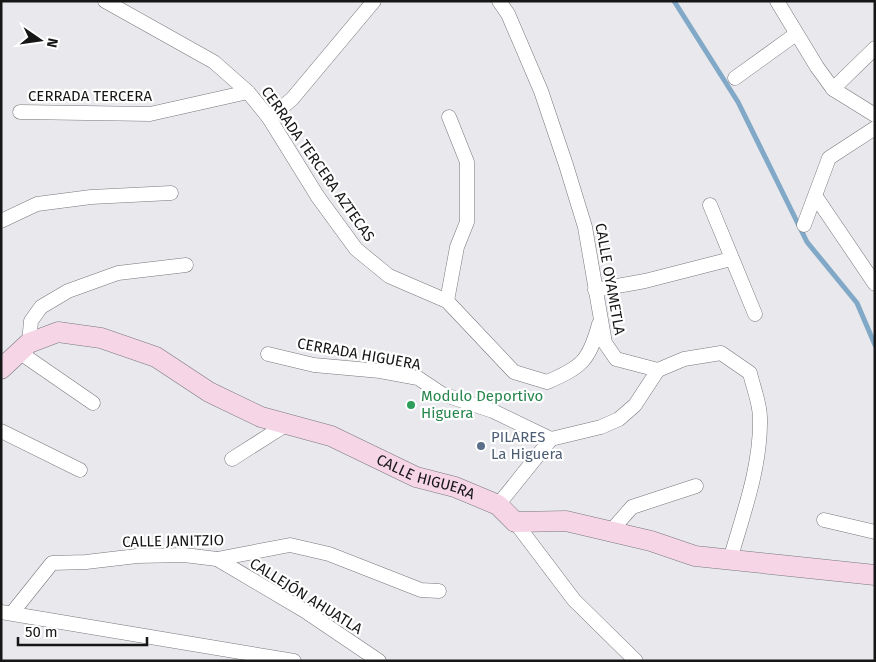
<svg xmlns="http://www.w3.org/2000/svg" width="876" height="662" font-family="'Fira Sans',sans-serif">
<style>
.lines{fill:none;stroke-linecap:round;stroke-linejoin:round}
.stream{stroke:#81a9c7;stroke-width:5}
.street-casing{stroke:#78787c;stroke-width:15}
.secondary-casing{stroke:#78787c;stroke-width:21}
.street{stroke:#fff;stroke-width:14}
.secondary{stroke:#f5d5e6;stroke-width:20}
.leisure-dot{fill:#2e9e5b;stroke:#fff;stroke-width:2}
.service-dot{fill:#5c6f8a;stroke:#fff;stroke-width:2}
.labels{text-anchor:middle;stroke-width:4.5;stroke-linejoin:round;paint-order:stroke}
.street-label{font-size:15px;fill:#161617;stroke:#fff}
.leisure-label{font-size:15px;fill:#27864d;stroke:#fff;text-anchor:start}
.service-label{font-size:15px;fill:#4e5e75;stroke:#fff;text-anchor:start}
</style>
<rect width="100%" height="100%" fill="#e8e8ed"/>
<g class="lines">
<!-- stream -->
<path class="stream" d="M674 1 738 102 807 242 857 303 875 345"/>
<defs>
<g id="street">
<path d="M105 1 214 62 248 92 269 118 318 197 356 249 389 276 447 301 514 372 547 382C582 367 589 361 599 324"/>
<path d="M499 1 508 14 541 91 566 165 585 227 605 343 616 359 658 370 684 359 721 353 750 373C753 387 760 403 760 418 761 467 743 514 730 560"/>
<path d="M777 1 817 67 833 89 875 115"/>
<path d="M735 78 796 34"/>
<path d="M833 89 875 48"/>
<path d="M20 112 150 114 248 92"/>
<path d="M269 118 292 99 374 1"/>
<path d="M816 197 875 284"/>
<path d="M710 205 755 314"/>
<path d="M1 221 37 204 91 197 171 193"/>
<path d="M804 225 829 158 875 128"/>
<path d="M595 290 645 281 731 259"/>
<path d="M447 301 457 247 467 222V162L449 117"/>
<path d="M29 343 31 321 41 307 68 291 118 273 186 265"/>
<path d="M19 352 93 403"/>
<path d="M268 354 314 365 380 371 418 378 442 394 493 411 551 439"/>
<path d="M1 431 80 470"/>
<path d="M232 459 287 424"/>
<path d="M498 505 551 439 601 427 619 419 635 405 658 370"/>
<path d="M824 520 875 532"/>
<path d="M515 522 574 600 636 661"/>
<path d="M610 532 632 507 696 486"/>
<path d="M217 559 305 611 379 661"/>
<path d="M1 612 294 661"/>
<path d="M12 613 52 563 86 562 137 556 184 555 217 559 290 545 329 554 421 590 439 591"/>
</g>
<g id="secondary">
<path id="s1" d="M1 369 29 343 58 332 101 338 156 357 209 392 261 417 331 436 416 477 455 487 498 505 515 522 566 521 651 541 695 556 875 575"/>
</g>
</defs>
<!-- street casing -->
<use href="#street" class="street-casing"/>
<!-- secondary casing -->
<use href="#secondary" class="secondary-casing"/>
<!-- street -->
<use href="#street" class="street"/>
<!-- secondary -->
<use href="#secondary" class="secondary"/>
</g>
<!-- markers -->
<circle class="leisure-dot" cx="411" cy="405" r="5"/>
<circle class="service-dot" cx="481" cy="446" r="5"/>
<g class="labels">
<!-- street labels -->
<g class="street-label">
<text x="90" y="101">CERRADA TERCERA</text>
<text transform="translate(318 164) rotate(55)" y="5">CERRADA TERCERA AZTECAS</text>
<text transform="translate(610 279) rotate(80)" y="5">CALLE OYAMETLA</text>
<text transform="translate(359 354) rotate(10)" y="5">CERRADA HIGUERA</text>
<text dy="5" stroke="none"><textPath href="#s1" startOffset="468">CALLE HIGUERA</textPath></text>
<text transform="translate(173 541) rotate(-1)" y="5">CALLE JANITZIO</text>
<text transform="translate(306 596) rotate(32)" y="5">CALLEJÓN AHUATLA</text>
</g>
<!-- leisure labels -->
<g class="leisure-label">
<text x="421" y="401">Modulo Deportivo<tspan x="421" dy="17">Higuera</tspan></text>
</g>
<!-- service labels -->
<g class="service-label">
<text x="491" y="442">PILARES<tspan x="491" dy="17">La Higuera</tspan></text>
</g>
</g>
<!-- border -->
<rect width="876" height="662" fill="none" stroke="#161617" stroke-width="5"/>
<!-- north arrow -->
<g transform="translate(40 40) rotate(103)" stroke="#ffffff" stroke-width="4" paint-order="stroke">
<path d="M0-4L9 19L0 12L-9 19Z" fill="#161617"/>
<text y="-8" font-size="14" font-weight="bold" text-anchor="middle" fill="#161617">N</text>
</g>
<!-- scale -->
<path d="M18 637v8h129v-8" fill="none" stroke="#161617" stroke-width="2.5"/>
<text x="25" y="637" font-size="15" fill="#161617" stroke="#ffffff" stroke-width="4" paint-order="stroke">50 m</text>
</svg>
